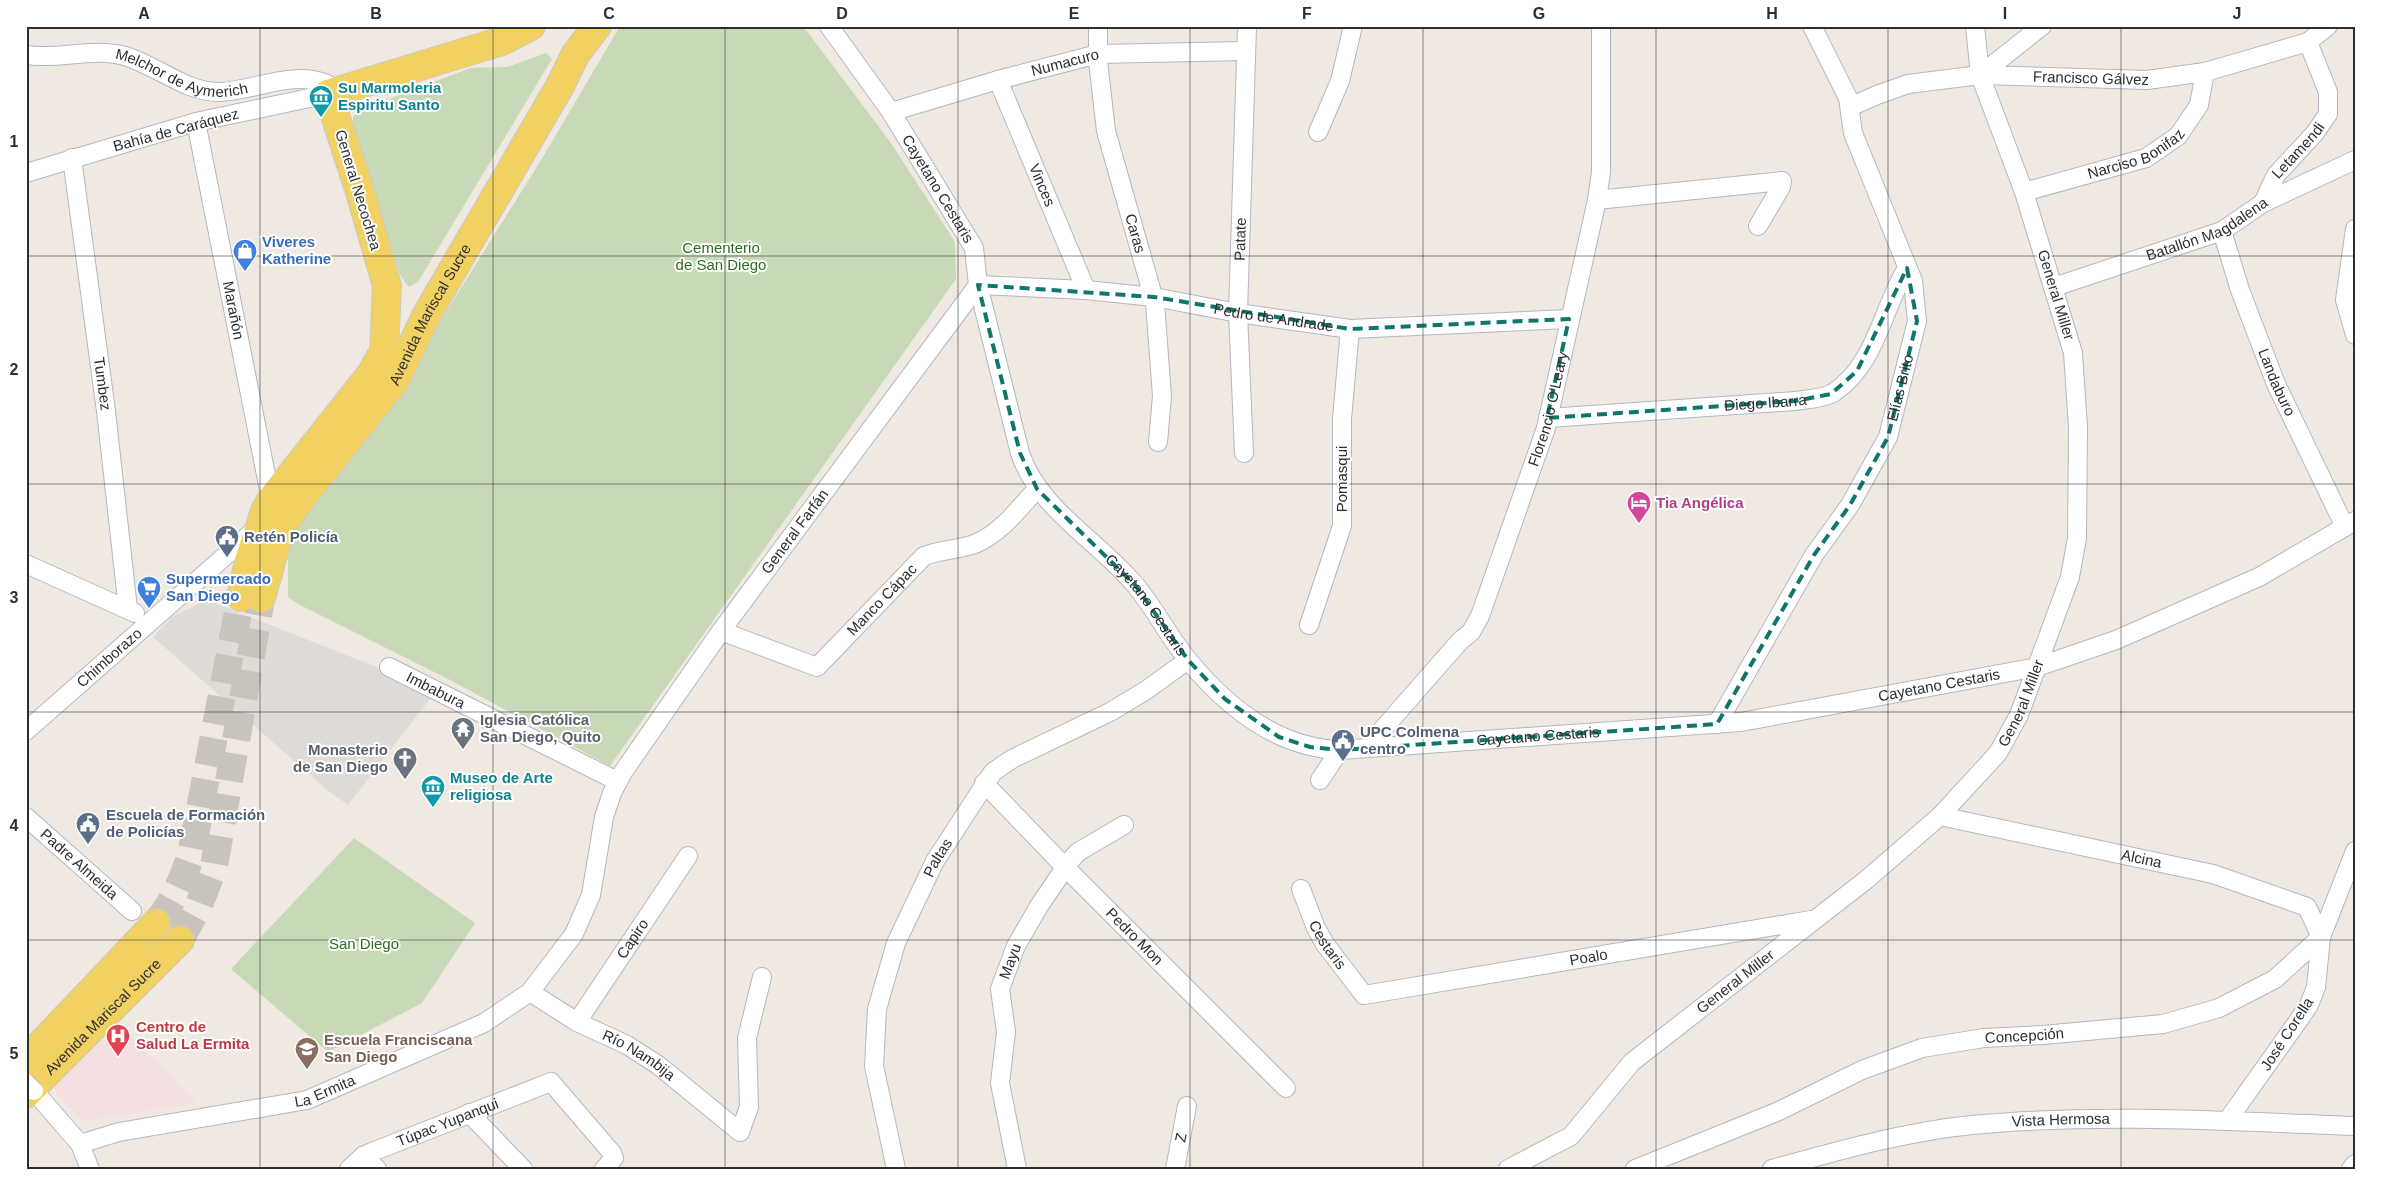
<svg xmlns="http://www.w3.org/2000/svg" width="2381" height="1195" font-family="Helvetica,sans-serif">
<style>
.medical{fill:#f5dfe0}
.cemetery{fill:#c8d9b8}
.plaza{fill:#dfdcd8}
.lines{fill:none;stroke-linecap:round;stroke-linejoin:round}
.primary-tunnel{stroke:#c8c4bd;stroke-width:28;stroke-dasharray:28 14;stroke-linecap:butt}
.minor-casing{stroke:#b4b7c1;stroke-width:20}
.primary-casing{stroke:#c9c9c9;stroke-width:30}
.minor{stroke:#fff;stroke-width:18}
.primary{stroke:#f2d163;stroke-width:28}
.minor-bridge-casing{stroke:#b4b7c1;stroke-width:20;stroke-linecap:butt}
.minor-bridge{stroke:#fff;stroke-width:18}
.marked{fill:none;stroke:#0f766e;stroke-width:4;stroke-dasharray:10 6;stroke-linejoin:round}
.grid{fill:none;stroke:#2e2e2e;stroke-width:1;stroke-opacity:0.55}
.labels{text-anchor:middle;stroke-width:4;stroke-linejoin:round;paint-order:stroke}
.street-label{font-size:15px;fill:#2e2e2e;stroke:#fff}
.culture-label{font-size:15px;font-weight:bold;fill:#0d838f;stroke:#fff;text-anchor:start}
.shop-label{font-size:15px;font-weight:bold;fill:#366cbe;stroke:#fff;text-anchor:start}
.park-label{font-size:15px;fill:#2c6e1b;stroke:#fff}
.hotel-label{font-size:15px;font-weight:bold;fill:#b23c85;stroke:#fff;text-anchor:start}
.service-label{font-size:15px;font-weight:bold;fill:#4e5e75;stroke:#fff;text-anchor:start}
.worship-label{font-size:15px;font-weight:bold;fill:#5b616d;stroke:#fff;text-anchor:start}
.health-label{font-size:15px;font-weight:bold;fill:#be3a42;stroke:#fff;text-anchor:start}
.education-label{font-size:15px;font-weight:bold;fill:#785e54;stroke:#fff;text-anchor:start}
.neatline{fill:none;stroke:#2e2e2e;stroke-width:2}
.grid-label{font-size:16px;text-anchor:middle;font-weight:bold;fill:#2e2e2e}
</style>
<rect width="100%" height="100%" fill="#efe9e1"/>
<!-- medical -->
<path class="medical" d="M119 1025 196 1103 83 1121 53 1088Z"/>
<!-- cemetery -->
<g class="cemetery">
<path d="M620 26H803L891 143 955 242 956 279 610 766 450 680 298 604 288 597V538L307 507 413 378 427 342 540 162Z"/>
<path d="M546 53 552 59 418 282 409 287 400 275 353 126V117L361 110 470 68 507 67Z"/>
<path d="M354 838 475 923 422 1003 328 1052 231 969Z"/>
</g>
<!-- plaza -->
<path class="plaza" d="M207 600 379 668 433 695 348 805 327 790 153 637 173 616Z"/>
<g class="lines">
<!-- primary-tunnel -->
<g class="primary-tunnel">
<path d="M156 923C174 902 182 880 191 855L241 597"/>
<path d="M180 940 199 905 214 866 261 598"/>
</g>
<defs>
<g id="minor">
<path id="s1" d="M829 26 891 112 974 248 978 285 1020 453C1039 510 1099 541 1136 586 1155 609 1169 637 1188 660 1226 706 1277 748 1340 750L1741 722 2037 667 2116 640 2259 577 2355 521"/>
<path id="s2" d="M1098 26V61L1106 131 1155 303 1162 396 1158 442"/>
<path id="s3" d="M26 55C59 60 93 47 125 56 158 66 186 93 221 92 256 90 293 70 327 84L328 94 196 122 26 173"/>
<path d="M1980 75 2042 26"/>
<path id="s4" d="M998 80 1086 290"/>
<path id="s5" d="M1850 107 1877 95 1908 84 1980 75 2147 80 2205 72 2308 42 2328 26"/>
<path id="s6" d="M891 112 998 80 1098 54 1245 51"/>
<path id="s7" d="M196 122 271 500"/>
<path d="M1318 132 1340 81 1353 26"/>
<path id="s8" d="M72 158 106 411 128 609"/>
<path id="s9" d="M2024 192 2146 158 2178 136 2199 105 2205 72"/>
<path d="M1597 200 1782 181 1781 187 1758 226"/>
<path id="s10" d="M2263 203 2276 175 2315 133 2328 114V92L2308 42"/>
<path d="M2355 229 2345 300 2355 335"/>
<path id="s11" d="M2222 231 2240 290 2276 384 2345 527"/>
<path id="s12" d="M978 285 1086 290 1154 297 1238 313 1350 329 1569 319"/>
<path id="s13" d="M2054 287 2222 231 2263 203 2355 160"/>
<path id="s14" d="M1548 418 1795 401C1806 399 1823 399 1833 393 1876 365 1882 309 1907 268"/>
<path id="s15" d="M1244 453 1238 313 1247 26"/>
<path d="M26 564 135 613"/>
<path d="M1309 625 1342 526V419L1350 329"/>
<path id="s16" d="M721 631 817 667 924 556C941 549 961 550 977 543 1002 532 1019 508 1037 489"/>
<path id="s17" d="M389 667 617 781"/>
<path id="s18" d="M1717 724 1814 555 1850 505 1888 437 1917 321 1913 281 1853 133 1848 98 1812 26"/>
<path id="s19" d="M26 731 258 527"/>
<path id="s20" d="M1373 747 1375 738 1460 641 1471 632 1480 616 1546 428 1597 200 1601 172V26"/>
<path d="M1320 780 1340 750"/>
<path id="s21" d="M984 783 1065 867 1286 1088"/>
<path id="s22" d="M1940 816 2213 874 2307 907 2321 937 2316 987 2309 1005 2296 1024 2227 1121"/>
<path id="s23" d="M26 817 132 911"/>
<path id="s24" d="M1301 889 1316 928 1325 944 1364 995 1811 920"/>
<path id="s25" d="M530 992 577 1022 627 1045 658 1065 740 1132 749 1107 747 1038 762 977"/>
<path id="s26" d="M577 1022 688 856"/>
<path d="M34 1091 80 1144 90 1169"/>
<path d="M469 1113 523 1169"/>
<path id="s27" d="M80 1144 119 1132 307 1100 484 1023 524 996 530 992 574 934 591 895 604 817 612 793 623 772 721 631 978 285"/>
<path d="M363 1156 377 1169"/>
<path id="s28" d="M349 1169 363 1156 372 1152 551 1082 612 1153 614 1158 604 1169"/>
<path id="s29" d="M896 1169 874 1066 877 1009 896 943 935 861 993 772 1012 759 1110 712 1145 691 1188 660"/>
<path id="s30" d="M1017 1169 1000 1083 1006 1032 1000 989 1016 946 1039 906 1069 862 1078 852 1124 825"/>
<path id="s31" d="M1175 1169 1187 1106"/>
<path id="s32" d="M1508 1169 1571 1136 1632 1062 1866 880 1940 816 1998 753 2019 715 2070 577 2077 538 2078 427 2073 353 2024 192 1980 75 1975 26"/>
<path id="s33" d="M1635 1169 1779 1111 1862 1070 1922 1048 1984 1038 2043 1035 2163 1024 2219 1008 2275 979 2321 937 2355 851"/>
<path id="s34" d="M1772 1169C1838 1151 1903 1132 1972 1125 2098 1113 2228 1121 2355 1126"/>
<path d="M2351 1169 2355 1164"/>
</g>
<g id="primary">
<path d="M241 597 249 561 265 511 271 500 371 374 384 351 387 286 360 192 328 94 502 41 531 26"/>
<path id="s35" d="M261 598 280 530 296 505 395 381 427 314 560 86 575 55 597 26"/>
<path d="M26 1060 156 923"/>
<path id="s36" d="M26 1094 180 940"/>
</g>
</defs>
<!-- minor casing -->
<use href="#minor" class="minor-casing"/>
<!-- primary casing -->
<use href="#primary" class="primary-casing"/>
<!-- minor -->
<use href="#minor" class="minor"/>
<!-- primary -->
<use href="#primary" class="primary"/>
<defs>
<path id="minor-bridge" d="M26 1083 34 1091"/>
</defs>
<!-- minor-bridge casing -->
<use href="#minor-bridge" class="minor-bridge-casing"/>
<!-- minor-bridge -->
<use href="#minor-bridge" class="minor-bridge"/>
</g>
<!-- marked area -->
<path class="marked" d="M1907 268 1917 321 1888 437 1850 505 1814 555 1717 724 1340 750 1310 747 1279 737 1225 699 1188 660 1135 585 1037 489 1020 453 978 285 1154 297 1350 329 1569 319 1547 418 1795 401 1831 394 1857 371Z"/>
<!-- grid -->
<path class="grid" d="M260 26V1169M493 26V1169M725 26V1169M958 26V1169M1190 26V1169M1423 26V1169M1656 26V1169M1888 26V1169M2121 26V1169M26 256H2355M26 484H2355M26 712H2355M26 940H2355"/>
<!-- icons -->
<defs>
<symbol id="museum-pin" viewBox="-11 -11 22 30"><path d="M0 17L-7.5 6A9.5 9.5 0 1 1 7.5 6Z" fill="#0f9aa8" stroke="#fff"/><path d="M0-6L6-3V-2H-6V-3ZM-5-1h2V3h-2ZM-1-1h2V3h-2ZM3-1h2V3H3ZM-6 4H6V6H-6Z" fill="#fff"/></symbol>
<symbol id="shop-pin" viewBox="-11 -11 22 30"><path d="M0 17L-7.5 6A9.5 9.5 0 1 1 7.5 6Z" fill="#3f7fe0" stroke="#fff"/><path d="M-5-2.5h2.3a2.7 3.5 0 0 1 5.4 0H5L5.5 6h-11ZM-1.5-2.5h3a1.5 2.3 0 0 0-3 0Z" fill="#fff"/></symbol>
<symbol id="hotel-pin" viewBox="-11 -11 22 30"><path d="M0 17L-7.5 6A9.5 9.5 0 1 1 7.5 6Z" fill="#d1479c" stroke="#fff"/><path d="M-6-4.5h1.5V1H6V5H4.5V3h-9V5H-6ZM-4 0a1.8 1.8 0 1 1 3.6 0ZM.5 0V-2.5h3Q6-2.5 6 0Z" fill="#fff"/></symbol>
<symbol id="civic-pin" viewBox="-11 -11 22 30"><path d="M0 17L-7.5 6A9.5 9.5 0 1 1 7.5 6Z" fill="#5c6f8a" stroke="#fff"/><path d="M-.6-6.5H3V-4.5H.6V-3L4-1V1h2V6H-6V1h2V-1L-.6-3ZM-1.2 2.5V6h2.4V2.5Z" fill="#fff"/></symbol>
<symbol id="supermarket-pin" viewBox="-11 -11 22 30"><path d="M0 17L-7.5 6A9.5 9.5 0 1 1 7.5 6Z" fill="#3f7fe0" stroke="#fff"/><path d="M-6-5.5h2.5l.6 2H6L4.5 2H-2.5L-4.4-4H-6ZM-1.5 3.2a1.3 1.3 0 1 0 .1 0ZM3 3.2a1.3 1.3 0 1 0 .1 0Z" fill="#fff"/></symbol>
<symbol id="temple-pin" viewBox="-11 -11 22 30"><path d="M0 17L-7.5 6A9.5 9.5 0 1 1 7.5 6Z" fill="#6b7280" stroke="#fff"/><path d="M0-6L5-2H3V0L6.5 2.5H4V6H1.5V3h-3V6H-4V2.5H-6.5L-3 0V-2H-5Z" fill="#fff"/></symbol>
<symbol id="church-pin" viewBox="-11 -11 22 30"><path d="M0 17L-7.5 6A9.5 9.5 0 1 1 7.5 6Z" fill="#6b7280" stroke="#fff"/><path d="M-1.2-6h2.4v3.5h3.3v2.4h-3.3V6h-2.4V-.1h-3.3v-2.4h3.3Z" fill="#fff"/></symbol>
<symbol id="hospital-pin" viewBox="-11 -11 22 30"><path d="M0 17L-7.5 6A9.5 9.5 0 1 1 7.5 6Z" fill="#e0444e" stroke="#fff"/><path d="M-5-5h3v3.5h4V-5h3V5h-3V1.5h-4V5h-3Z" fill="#fff"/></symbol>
<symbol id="school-pin" viewBox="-11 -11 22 30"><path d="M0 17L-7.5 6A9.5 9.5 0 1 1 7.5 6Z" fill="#8d6e63" stroke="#fff"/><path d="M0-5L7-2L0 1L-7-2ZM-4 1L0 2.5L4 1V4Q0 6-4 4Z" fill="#fff"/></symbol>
</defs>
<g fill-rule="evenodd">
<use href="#museum-pin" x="307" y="83" width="28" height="38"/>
<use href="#shop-pin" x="231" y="237" width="28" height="38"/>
<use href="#hotel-pin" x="1625" y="489" width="28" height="38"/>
<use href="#civic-pin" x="213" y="523" width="28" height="38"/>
<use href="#supermarket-pin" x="135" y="574" width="28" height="38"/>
<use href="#temple-pin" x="449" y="715" width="28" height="38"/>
<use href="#civic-pin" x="1329" y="727" width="28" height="38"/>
<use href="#church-pin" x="391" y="745" width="28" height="38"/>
<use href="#museum-pin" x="419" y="773" width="28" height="38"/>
<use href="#civic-pin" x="74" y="810" width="28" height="38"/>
<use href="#hospital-pin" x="104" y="1022" width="28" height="38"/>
<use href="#school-pin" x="293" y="1035" width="28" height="38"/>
</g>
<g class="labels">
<!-- street labels -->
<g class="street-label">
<text dy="5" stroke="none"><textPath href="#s6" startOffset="181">Numacuro</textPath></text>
<text dy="5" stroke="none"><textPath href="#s3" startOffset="160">Melchor de Aymerich</textPath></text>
<text dy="5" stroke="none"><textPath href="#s5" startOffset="246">Francisco Gálvez</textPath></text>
<text transform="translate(176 130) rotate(-15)" y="5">Bahía de Caráquez</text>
<text dy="5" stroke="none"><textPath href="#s9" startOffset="119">Narciso Bonifaz</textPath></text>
<text dy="5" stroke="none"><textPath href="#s10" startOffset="64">Letamendi</textPath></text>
<text dy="5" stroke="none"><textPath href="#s4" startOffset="114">Vinces</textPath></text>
<text dy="5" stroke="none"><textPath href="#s1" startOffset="196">Cayetano Cestaris</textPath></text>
<text transform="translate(358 190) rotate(73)" y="5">General Necochea</text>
<text dy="5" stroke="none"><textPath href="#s13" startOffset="164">Batallón Magdalena</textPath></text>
<text dy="5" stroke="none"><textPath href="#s2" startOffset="212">Caras</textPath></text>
<text dy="5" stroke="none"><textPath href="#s15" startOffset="214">Patate</textPath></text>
<text transform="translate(2056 295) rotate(73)" y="5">General Miller</text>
<text dy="5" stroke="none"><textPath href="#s7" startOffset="192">Marañón</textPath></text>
<text dy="5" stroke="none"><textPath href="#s35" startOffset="334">Avenida Mariscal Sucre</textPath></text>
<text dy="5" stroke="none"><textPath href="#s12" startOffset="298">Pedro de Andrade</textPath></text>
<text dy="5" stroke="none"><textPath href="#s11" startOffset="161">Landaburo</textPath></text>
<text dy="5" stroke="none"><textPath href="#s8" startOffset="228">Tumbez</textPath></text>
<text dy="5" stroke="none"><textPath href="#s18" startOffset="385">Elías Brito</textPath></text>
<text dy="5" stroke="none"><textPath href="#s14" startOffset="218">Diego Ibarra</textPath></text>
<text dy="5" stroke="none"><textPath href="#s20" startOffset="389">Florencio O'Leary</textPath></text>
<text transform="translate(1342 479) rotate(-90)" y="5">Pomasqui</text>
<text dy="5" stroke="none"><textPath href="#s27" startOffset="1019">General Farfán</textPath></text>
<text dy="5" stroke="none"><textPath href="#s16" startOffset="196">Manco Cápac</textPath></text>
<text dy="5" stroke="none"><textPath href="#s1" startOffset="675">Cayetano Cestaris</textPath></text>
<text dy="5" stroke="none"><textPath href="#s19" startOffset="111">Chimborazo</textPath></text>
<text dy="5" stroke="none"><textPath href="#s1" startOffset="1530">Cayetano Cestaris</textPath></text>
<text dy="5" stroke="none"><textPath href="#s17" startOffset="52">Imbabura</textPath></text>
<text dy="5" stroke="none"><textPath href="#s32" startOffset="702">General Miller</textPath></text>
<text dy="5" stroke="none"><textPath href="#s1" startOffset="1125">Cayetano Cestaris</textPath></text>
<text dy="5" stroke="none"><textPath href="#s29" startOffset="326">Paltas</textPath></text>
<text dy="5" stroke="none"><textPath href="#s22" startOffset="206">Alcina</textPath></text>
<text dy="5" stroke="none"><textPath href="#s23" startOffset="71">Padre Almeida</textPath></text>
<text dy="5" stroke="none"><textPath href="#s21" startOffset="215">Pedro Mon</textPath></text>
<text dy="5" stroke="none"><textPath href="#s26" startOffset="100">Capiro</textPath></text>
<text dy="5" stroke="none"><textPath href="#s24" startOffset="62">Cestaris</textPath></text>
<text dy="5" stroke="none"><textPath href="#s24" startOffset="352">Poalo</textPath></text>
<text dy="5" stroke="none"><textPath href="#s30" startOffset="212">Mayu</textPath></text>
<text dy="5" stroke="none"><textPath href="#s32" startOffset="298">General Miller</textPath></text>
<text dy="5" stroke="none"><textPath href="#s36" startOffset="109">Avenida Mariscal Sucre</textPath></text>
<text transform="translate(2287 1034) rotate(-57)" y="5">José Corella</text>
<text dy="5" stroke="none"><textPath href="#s33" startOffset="415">Concepción</textPath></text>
<text dy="5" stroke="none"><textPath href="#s25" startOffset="126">Río Nambija</textPath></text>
<text dy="5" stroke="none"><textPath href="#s27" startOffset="251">La Ermita</textPath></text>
<text dy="5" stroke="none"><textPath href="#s28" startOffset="110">Túpac Yupanqui</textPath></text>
<text dy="5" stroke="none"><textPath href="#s34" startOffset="294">Vista Hermosa</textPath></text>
<text dy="5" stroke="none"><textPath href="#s31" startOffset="32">Z</textPath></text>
</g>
<!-- culture labels -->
<g class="culture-label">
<text x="338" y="93">Su Marmoleria<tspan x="338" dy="17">Espiritu Santo</tspan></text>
<text x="450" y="783">Museo de Arte<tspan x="450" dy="17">religiosa</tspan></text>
</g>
<!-- shop labels -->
<g class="shop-label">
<text x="262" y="247">Viveres<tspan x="262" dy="17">Katherine</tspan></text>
<text x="166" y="584">Supermercado<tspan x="166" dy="17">San Diego</tspan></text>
</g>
<!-- park labels -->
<g class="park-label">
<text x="721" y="253">Cementerio<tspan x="721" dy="17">de San Diego</tspan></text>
<text x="364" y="949">San Diego</text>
</g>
<!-- hotel labels -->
<g class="hotel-label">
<text x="1656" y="508">Tia Angélica</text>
</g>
<!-- service labels -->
<g class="service-label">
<text x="244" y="542">Retén Policía</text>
<text x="1360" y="737">UPC Colmena<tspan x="1360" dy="17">centro</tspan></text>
<text x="106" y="820">Escuela de Formación<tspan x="106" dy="17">de Policías</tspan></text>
</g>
<!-- worship labels -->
<g class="worship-label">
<text x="480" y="725">Iglesia Católica<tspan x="480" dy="17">San Diego, Quito</tspan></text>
<text x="388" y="755" text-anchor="end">Monasterio<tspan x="388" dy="17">de San Diego</tspan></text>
</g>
<!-- health labels -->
<g class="health-label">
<text x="136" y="1032">Centro de<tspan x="136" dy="17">Salud La Ermita</tspan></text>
</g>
<!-- education labels -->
<g class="education-label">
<text x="324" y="1045">Escuela Franciscana<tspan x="324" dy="17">San Diego</tspan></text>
</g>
</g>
<!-- border -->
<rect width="2381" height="1195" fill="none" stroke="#ffffff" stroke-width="55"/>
<rect x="28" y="28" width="2326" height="1140" class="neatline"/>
<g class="grid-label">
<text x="144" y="19">A</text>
<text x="376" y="19">B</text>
<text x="609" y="19">C</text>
<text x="842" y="19">D</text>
<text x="1074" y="19">E</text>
<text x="1307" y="19">F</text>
<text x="1539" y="19">G</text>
<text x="1772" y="19">H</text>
<text x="2005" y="19">I</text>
<text x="2237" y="19">J</text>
<text x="14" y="147">1</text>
<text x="14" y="375">2</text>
<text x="14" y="603">3</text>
<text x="14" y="831">4</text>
<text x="14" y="1059">5</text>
</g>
</svg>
